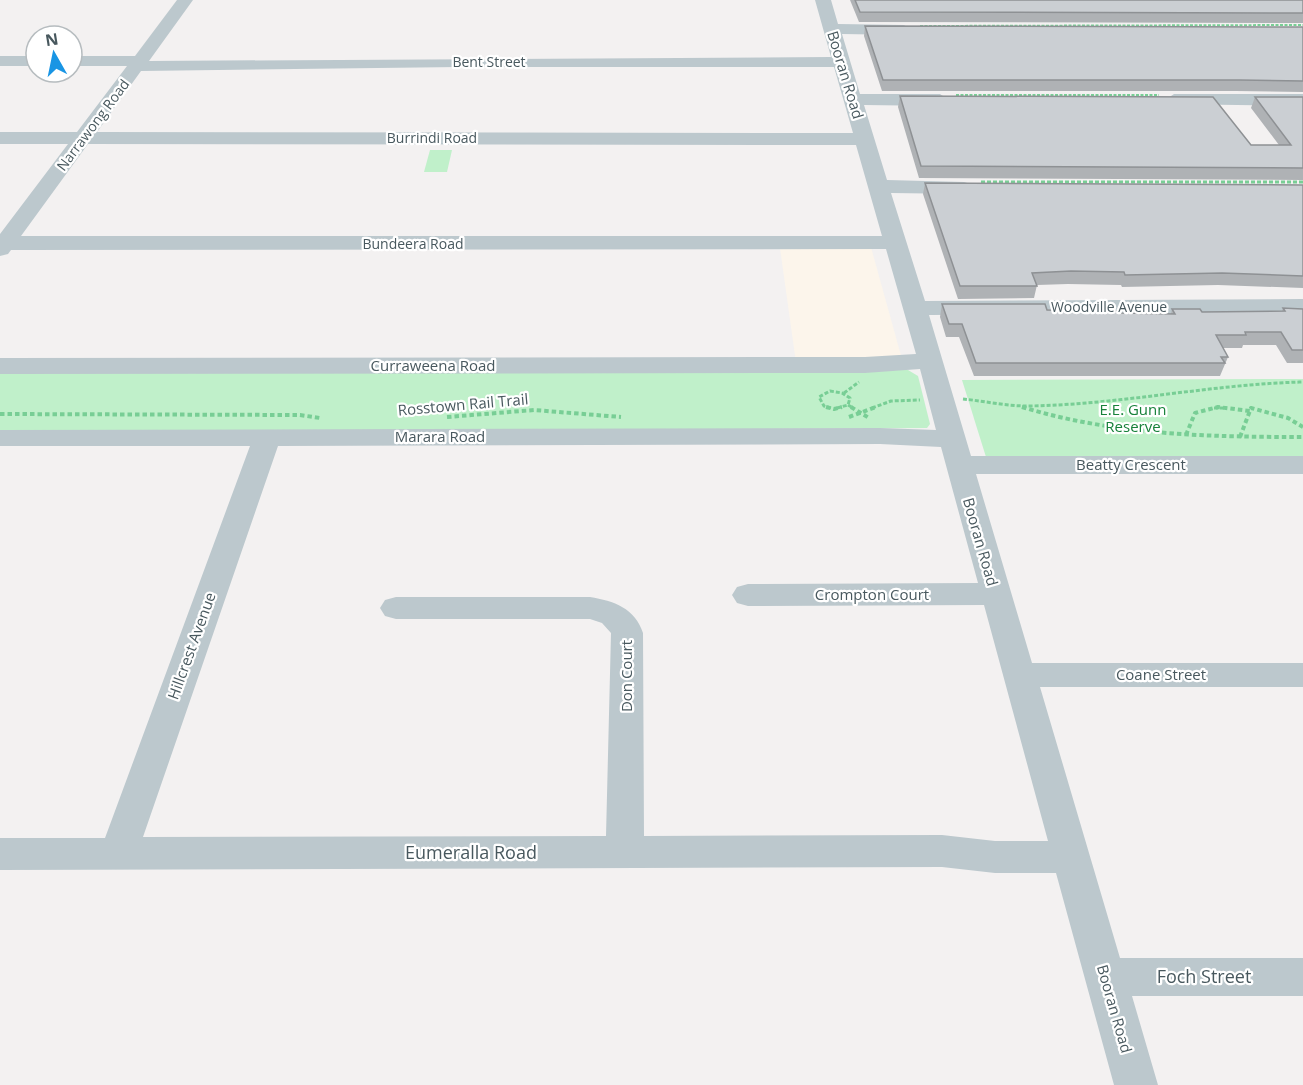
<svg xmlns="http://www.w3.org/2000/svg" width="1303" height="1085" font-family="'Open Sans',sans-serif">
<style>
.commercial{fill:#fcf5eb}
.green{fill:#c0f0ca}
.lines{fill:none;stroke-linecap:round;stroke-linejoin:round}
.path-far2{stroke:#78ce95;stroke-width:2;stroke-dasharray:3 1.5;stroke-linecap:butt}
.path-far1{stroke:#78ce95;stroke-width:3;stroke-dasharray:4 2;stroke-linecap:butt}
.path{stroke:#78ce95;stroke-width:4;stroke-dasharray:4.5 3;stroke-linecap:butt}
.minor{fill:#bcc8cd;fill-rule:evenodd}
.wall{fill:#afb2b5}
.building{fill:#cbcfd3;stroke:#8e9194;stroke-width:1.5}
.labels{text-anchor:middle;stroke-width:4.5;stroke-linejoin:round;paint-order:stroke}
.far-street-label{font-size:14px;fill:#48585e;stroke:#fff}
.street-label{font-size:15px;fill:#48585e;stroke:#fff}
.park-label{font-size:15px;fill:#17813a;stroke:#fff}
.near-street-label{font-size:18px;fill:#48585e;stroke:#fff}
</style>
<rect width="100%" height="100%" fill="#f3f1f1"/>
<!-- commercial -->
<path class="commercial" d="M869 240 905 370H797L779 241Z"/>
<!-- green -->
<g class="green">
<path d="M430 150H452L447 172H424Z"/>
<path d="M908 370 918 376 930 424 927 428 0 433V371Z"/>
<path d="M1303 379V457H986L962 380Z"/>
</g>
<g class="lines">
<!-- path-far2 -->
<g class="path-far2">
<path d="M920 26 1303 25"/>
<path d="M956 95H1159"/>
</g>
<!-- path-far1 -->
<g class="path-far1">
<path d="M981 182H1303"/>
<path d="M844 393 859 382"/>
<path d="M963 399C984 401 1006 406 1027 406 1120 405 1211 384 1303 382"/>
<path d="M848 405 853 408"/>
<path d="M1022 407 1026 408"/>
<path d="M831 408 824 406 819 397 830 391 842 393 850 398 848 405"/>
<path d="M837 408 848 405"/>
<path d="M872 408 891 401 920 400"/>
<path d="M1214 408H1227"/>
</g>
<!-- path -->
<g class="path">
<path d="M826 407 834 409 842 407"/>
<path d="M851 407 869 418"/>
<path d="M1022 407C1114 435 1208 437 1303 437"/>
<path d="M0 414 300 415 320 418"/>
<path d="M447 417 534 410 621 417"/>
<path d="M849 417 876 407"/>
<path d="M1186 435 1195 413 1218 407 1250 411"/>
<path d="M1240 437 1251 408 1288 418 1303 427"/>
</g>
<!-- minor -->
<g class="minor">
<path d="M177 0H193L149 61 831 57 815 0H831L838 24 904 25 912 30 904 35 842 34 860 94H940L949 100 940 106 864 105 887 180 964 182 971 184 974 188 971 192 964 194 891 193 925 301 1303 299V313L929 315 971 456H1303V474H976L1032 663H1303V687H1040L1120 958H1303V996H1132L1158 1085H1114L1056 873H995L942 867 0 870V838H105L250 446H0V430L880 428 936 430 920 369 865 373 0 374V358L865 357 916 354 886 249 11 250 8 254 0 256V234L68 144H0V132H77L127 66H72V56H135ZM459 67H834L853 133 97 132 141 71ZM88 144 856 145 882 236H21ZM880 444 941 447 978 583 748 584 737 587 732 595 737 603 748 606 984 605 1048 841H995L942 835 644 836 643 633C635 608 614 601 590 597H396L385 600 380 608 385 616 396 619H590L602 623 611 633 606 836 143 837 278 446Z"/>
<rect x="0" y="56" width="36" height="10"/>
<path d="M1174 94H1303V106L1167 104 1165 100Z"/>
</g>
</g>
<!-- wall -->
<g class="wall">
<path d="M850 0H1303V23L859 22Z"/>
<path d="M865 26 1303 27V92L1236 91H882L864 36Z"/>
<path d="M900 96 1251 145H1279L1251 108 1255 97H1303V180L919 178 898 107Z"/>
<path d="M925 183 1303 185V288L1218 285 1122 287 1121 285 1068 284 1037 285 1034 298 958 299 923 194Z"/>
<path d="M942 304 1121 313 1171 314 1172 309 1202 312 1282 311 1283 308 1303 309V363H1287L1276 345H1243L1242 348H1223L1228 357 1220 376H974L959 337H946L940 317Z"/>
</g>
<!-- building -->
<g class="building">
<path d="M855 0H1303V13L860 12Z"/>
<path d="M865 26 1303 27V81L1240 80H883Z"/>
<path d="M900 96 1213 97 1251 145H1291L1255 97H1303V168L921 166Z"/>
<path d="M925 183 1303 185V276L1222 273 1125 275 1124 272 1071 271 1032 273 1037 286H960Z"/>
<path d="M942 304H1045L1047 310 1119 311 1121 313 1175 314 1172 309H1200L1202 312 1285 311 1283 308 1303 309V350H1292L1281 332H1245L1246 335H1216L1228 357H1221L1225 363H976L962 324H949Z"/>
</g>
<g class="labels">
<!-- far-street labels -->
<g class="far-street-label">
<text x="489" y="67">Bent Street</text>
<text transform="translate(93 125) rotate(-53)" y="5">Narrawong Road</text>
<text x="432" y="143">Burrindi Road</text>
<text x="413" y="249">Bundeera Road</text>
<text x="1109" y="312">Woodville Avenue</text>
</g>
<!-- street labels -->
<g class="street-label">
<text transform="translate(845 75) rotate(73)" y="5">Booran Road</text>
<text x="433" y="371">Curraweena Road</text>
<text transform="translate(463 405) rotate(-5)" y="5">Rosstown Rail Trail</text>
<text x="440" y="442">Marara Road</text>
<text x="1131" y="470">Beatty Crescent</text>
<text transform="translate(980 542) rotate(74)" y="5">Booran Road</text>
<text x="872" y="600">Crompton Court</text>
<text transform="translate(192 646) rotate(-70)" y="5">Hillcrest Avenue</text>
<text x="1161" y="680">Coane Street</text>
<text transform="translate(627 676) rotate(-90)" y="5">Don Court</text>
<text transform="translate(1114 1009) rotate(74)" y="5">Booran Road</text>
</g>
<!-- park labels -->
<g class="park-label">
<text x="1133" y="415">E.E. Gunn<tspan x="1133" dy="17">Reserve</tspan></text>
</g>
<!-- near-street labels -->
<g class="near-street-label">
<text x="471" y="859">Eumeralla Road</text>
<text x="1204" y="983">Foch Street</text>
</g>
</g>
<!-- north arrow -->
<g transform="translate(54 54) rotate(351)"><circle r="28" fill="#ffffff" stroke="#b6bcbf" stroke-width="1.5"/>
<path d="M0-4.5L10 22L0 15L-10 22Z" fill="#1995e4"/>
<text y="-9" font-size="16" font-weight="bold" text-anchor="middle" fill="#48585e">N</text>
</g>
</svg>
